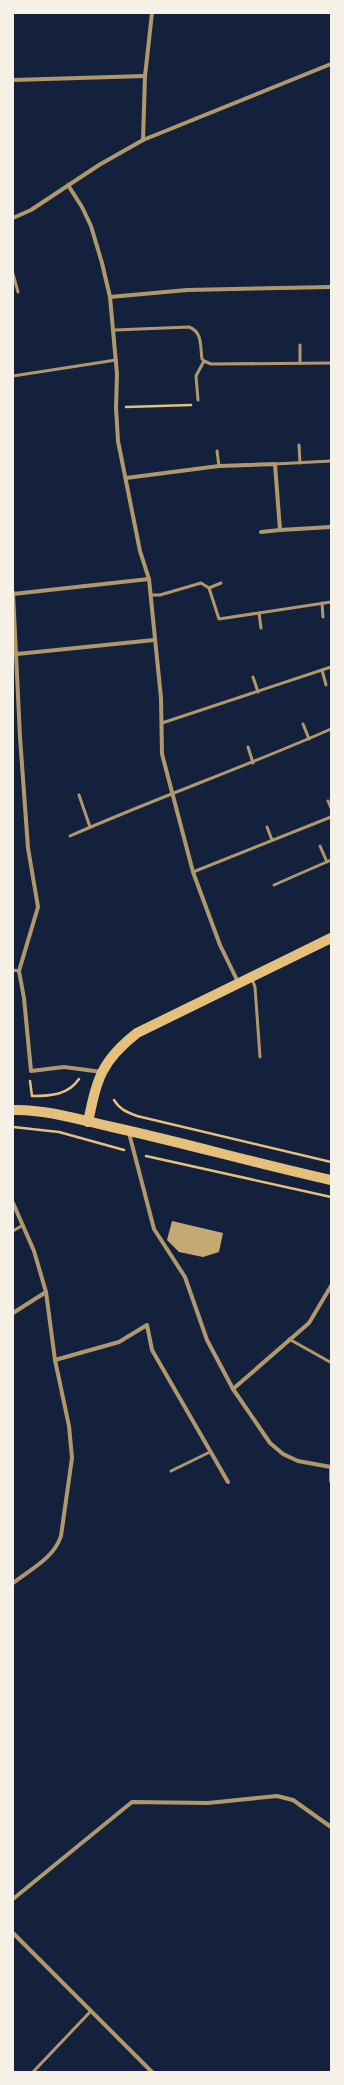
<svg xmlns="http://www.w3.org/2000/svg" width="344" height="2085" font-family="'Fira Sans',sans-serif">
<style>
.building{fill:#c6a872}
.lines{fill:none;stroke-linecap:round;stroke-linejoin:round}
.path{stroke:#e5c07b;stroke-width:2.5}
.service{stroke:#b1986c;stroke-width:3}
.minor{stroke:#b1986c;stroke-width:4}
.primary{stroke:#e5c07b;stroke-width:10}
</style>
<rect width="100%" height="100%" fill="#14213d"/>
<!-- building -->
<path class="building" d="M172 1221 223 1233 219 1252 203 1257 179 1252 167 1240Z"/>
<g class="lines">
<!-- path -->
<g class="path">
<path d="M126 407 191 405"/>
<path d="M30 1081 32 1096"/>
<path d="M33 1096C51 1096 68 1095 79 1079"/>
<path d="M114 1100C120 1110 127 1112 137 1116L331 1162"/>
<path d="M13 1127 59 1132 124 1150"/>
<path d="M146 1156 331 1197"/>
</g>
<!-- service -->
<g class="service">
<path d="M13 274 18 292"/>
<path d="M115 330 189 327C203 332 200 347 202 359L204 361 211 364 331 363"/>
<path d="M300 363V345"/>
<path d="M13 376 116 360"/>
<path d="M198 400 196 376 204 361"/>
<path d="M299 445 300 463"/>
<path d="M217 451 219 466"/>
<path d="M275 464 331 461"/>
<path d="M209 588 221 583"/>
<path d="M151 595H160L201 583 209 588 219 619 331 602"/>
<path d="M322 603 323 617"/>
<path d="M259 613 261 628"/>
<path d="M322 670 326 685"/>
<path d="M253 677 258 692"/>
<path d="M162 723 331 667"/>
<path d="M303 724 309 739"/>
<path d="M248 747 253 763"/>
<path d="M79 795 90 827"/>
<path d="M328 801 331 808"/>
<path d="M267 827 272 840"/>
<path d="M70 836C156 798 245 767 331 729"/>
<path d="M320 846 327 862"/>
<path d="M193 872 331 817"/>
<path d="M274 885 331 860"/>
<path d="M13 970 19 971"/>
<path d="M252 979 255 987 260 1057"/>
<path d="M13 1231 23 1225"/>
<path d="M289 1339 330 1362"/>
<path d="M171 1471 210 1452"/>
<path d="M33 2072 90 2012"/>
</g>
<!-- minor -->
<g class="minor">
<path d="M13 80 145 76"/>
<path d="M143 140 145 76 152 13"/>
<path d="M68 185 82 207 91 226 102 263 110 297 117 374 116 408 118 441 140 551 149 579 161 698 162 754 193 872 220 945 238 982"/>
<path d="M13 218 31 210 99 165 143 140 331 64"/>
<path d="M110 297 187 290 331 287"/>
<path d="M126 478 219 466 275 464 280 530 331 527"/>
<path d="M261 532 280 530"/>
<path d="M13 592 20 737 28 848 38 907 19 971 24 998 31 1071 64 1067 102 1072"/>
<path d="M13 594 149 579"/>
<path d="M17 654 154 640"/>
<path d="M129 1133 154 1229 185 1277 207 1340 233 1389 270 1443 283 1454 298 1461 331 1467"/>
<path d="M13 1203 34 1251 46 1292 55 1360 69 1426 72 1458 61 1536C54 1558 31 1569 13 1583"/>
<path d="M13 1313 46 1292"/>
<path d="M55 1360 119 1342 147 1325 152 1350 228 1482"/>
<path d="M233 1389 309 1323 331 1286"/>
<path d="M331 1467V1481"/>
<path d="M13 1899 132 1802 208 1803 277 1796 293 1800 331 1827"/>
<path d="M13 1933 152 2072"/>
</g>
<!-- primary -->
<g class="primary">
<path d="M13 1110C45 1109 81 1120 112 1127 185 1143 258 1164 331 1180"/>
<path d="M88 1122C97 1079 101 1061 137 1033L331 938"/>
</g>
</g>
<!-- border -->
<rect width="344" height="2085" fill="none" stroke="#f6f1e7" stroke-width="28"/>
</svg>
